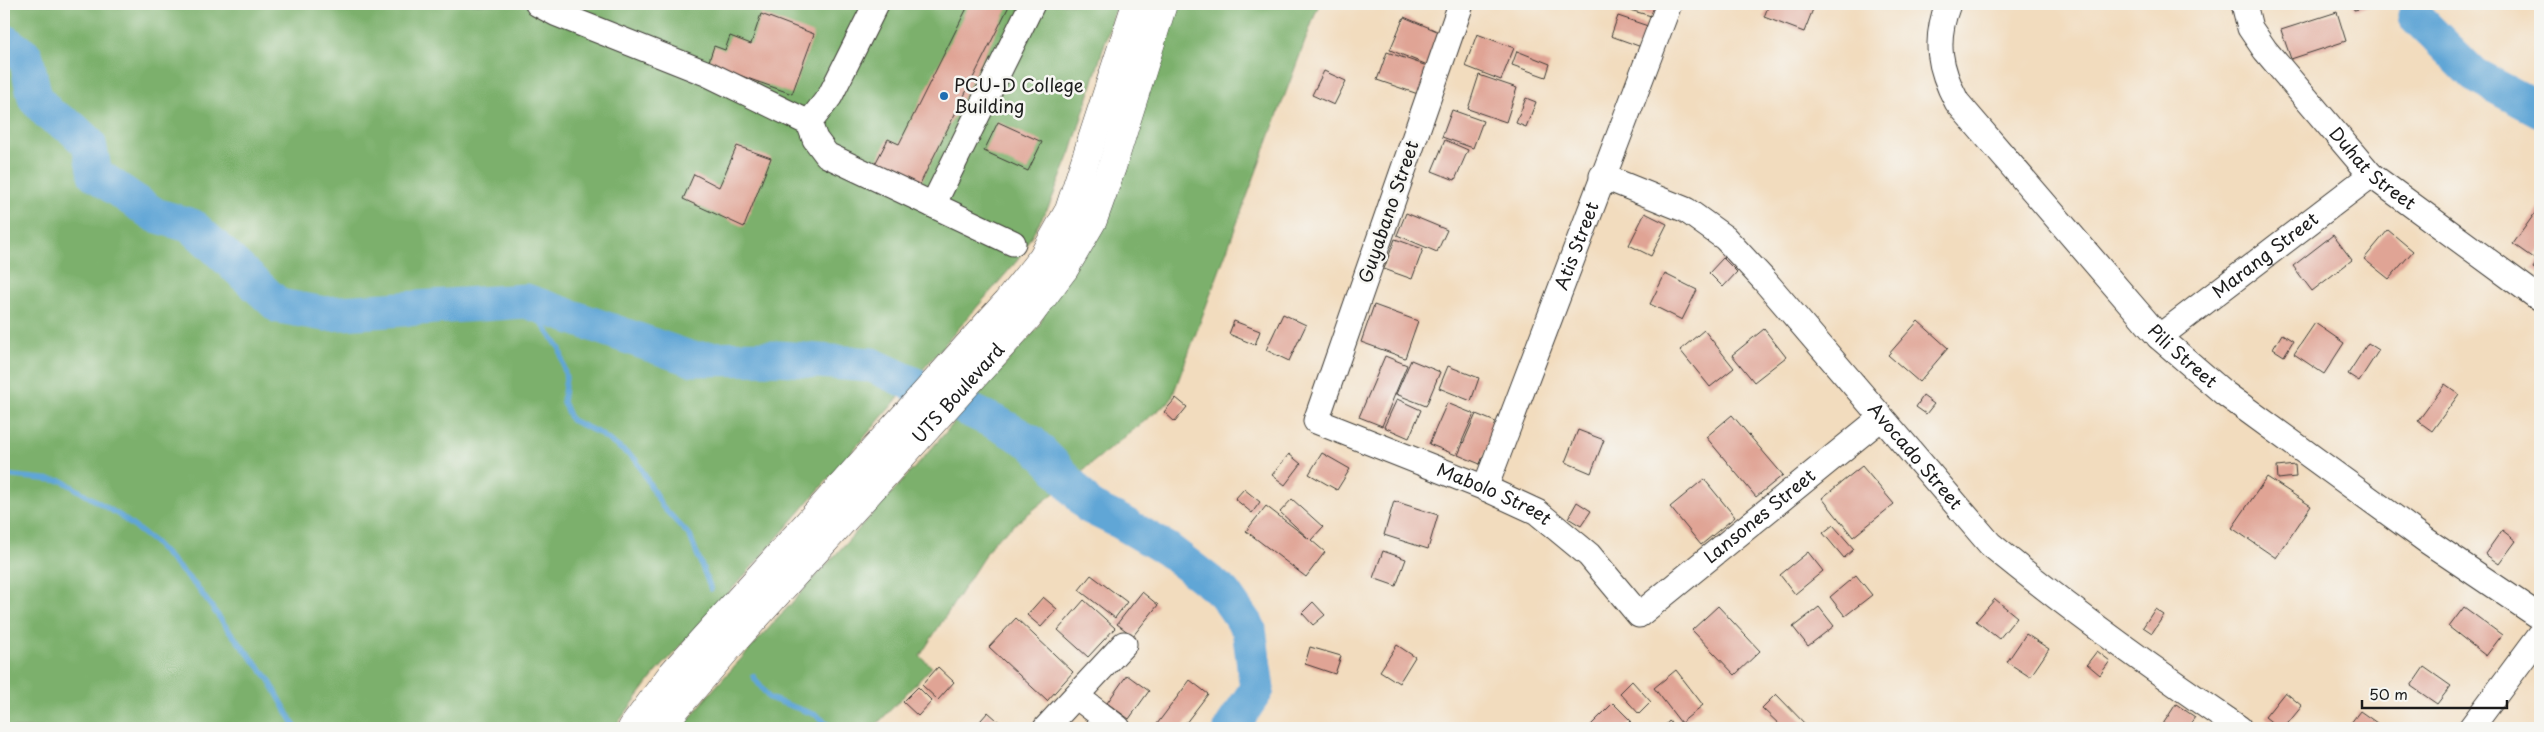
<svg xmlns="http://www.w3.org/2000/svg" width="2544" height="732" font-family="'Playpen Sans',sans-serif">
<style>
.forest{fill:#7cb06c;stroke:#4c6644}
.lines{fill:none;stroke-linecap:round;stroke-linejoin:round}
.stream{stroke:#61a6d6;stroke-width:5.5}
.river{stroke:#61a6d6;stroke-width:35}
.building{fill:#e0a495}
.minor-casing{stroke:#3c3934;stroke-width:27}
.major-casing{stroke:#3c3934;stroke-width:29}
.minor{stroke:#fff;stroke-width:25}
.major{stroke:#fff;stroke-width:28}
.poi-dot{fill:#1f6fb2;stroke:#f6f6f2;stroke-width:2}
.labels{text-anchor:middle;stroke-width:5;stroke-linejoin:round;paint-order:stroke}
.poi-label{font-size:18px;fill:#1c1c1c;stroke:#f6f6f2;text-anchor:start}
.street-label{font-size:18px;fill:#1c1c1c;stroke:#f6f6f2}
</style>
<rect width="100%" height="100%" fill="#f6f6f2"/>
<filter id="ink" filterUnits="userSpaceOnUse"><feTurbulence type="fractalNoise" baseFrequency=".02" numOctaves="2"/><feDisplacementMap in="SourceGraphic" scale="10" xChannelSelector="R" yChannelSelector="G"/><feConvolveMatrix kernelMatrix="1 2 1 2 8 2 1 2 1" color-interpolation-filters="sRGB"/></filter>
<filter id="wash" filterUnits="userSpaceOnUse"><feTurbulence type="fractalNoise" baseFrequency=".0096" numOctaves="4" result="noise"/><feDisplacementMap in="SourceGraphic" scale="20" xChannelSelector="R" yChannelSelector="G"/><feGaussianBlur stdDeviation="1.12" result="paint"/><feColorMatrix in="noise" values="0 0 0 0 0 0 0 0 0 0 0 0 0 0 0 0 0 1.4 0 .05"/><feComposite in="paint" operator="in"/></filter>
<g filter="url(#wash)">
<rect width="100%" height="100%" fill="#f2dcbe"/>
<!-- forest -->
<g class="forest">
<path d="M4 4H1117L1071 152 1049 206 1016 262 752 567 654 675 614 728H4Z"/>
<path d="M1176 4H1319L1171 400 994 541 920 656 932 667 873 728H682L711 692 925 456 1039 326Z"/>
</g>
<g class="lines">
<!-- stream -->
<g class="stream">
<path d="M526 301 560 349 566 378 563 402 571 420 599 433 636 460 662 506 690 536 711 589"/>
<path d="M4 475 63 481 119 515 154 542 197 587 227 628 268 678 296 728"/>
<path d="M753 676 769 698 816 715 833 728"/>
</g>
<!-- river -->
<g class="river">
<path d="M2415 16 2474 75 2540 110"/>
<path d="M4 41 26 57 35 98 50 115 72 128 89 144 95 174 155 215 192 226 279 306 325 314 526 301 692 359 779 358 872 365 997 423 1031 442 1054 465 1090 507 1119 521 1167 549 1224 593 1249 629 1257 689 1231 728"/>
</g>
</g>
<g id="blocks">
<!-- building -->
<g class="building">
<path d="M969 4H1010L919 186 875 164 888 139 899 144Z"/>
<path d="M1608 4H1659L1655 17Z"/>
<path d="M1769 4H1815L1804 32 1764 17Z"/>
<path d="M2353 4H2377V5L2354 10Z"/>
<path d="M2337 12 2346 41 2291 59 2281 30Z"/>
<path d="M761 14 814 34 792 94 708 64 714 46 725 50 730 36 751 44Z"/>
<path d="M1618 16 1654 28 1647 49 1611 36Z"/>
<path d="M1404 17 1444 34 1430 66 1390 50Z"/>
<path d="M1477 34 1514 48 1501 80 1465 66Z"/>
<path d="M1517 51 1550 64 1546 77 1512 65Z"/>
<path d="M1387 52 1430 67 1421 95 1377 80Z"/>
<path d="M1324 71 1346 81 1334 105 1312 95Z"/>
<path d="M1479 75 1517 88 1506 122 1468 109Z"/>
<path d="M1526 98 1536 102 1526 127 1516 123Z"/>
<path d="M1452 110 1483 121 1473 148 1442 137Z"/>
<path d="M998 122 1042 142 1028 171 984 151Z"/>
<path d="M1445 140 1468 150 1455 180 1432 171Z"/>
<path d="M737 146 771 158 744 227 683 199 694 174 719 187Z"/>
<path d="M2540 206V248L2533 258 2513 244Z"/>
<path d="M1406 213 1447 230 1437 252 1397 235Z"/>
<path d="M1645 213 1667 224 1651 256 1629 245Z"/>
<path d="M2388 230 2413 251 2389 279 2364 259Z"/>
<path d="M2333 235 2352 260 2312 291 2293 266Z"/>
<path d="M1395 239 1423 249 1412 279 1384 269Z"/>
<path d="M2540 257V273L2533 268Z"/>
<path d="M1723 258 1737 272 1723 287 1709 273Z"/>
<path d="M1665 274 1697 290 1682 320 1650 304Z"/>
<path d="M1374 305 1418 321 1405 358 1361 342Z"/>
<path d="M1283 314 1306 325 1289 361 1266 350Z"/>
<path d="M1234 321 1260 331 1255 345 1229 334Z"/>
<path d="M1918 321 1948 348 1919 382 1888 355Z"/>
<path d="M2315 323 2344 343 2324 374 2294 354Z"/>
<path d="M1764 329 1786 357 1754 382 1732 355Z"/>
<path d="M1704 330 1734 368 1710 387 1680 350Z"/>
<path d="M2282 334 2293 341 2284 356 2273 349Z"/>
<path d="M2368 343 2379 350 2359 381 2348 374Z"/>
<path d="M1385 356 1407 365 1382 426 1359 417Z"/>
<path d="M1411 360 1440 372 1426 406 1396 394Z"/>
<path d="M1448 366 1479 378 1471 401 1439 388Z"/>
<path d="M2445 384 2459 394 2432 431 2418 421Z"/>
<path d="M1923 396 1934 404 1926 414 1916 407Z"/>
<path d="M1176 398 1187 407 1175 422 1164 412Z"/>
<path d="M1397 399 1421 410 1409 438 1384 427Z"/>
<path d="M1447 403 1474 414 1456 455 1429 444Z"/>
<path d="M1476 414 1498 423 1480 464 1458 455Z"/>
<path d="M1732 415 1783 475 1756 497 1706 437Z"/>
<path d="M1578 430 1604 440 1591 473 1565 462Z"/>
<path d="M1322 453 1350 469 1337 490 1309 474Z"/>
<path d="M1289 454 1301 464 1285 485 1272 475Z"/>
<path d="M2295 465 2296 477 2278 479 2277 467Z"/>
<path d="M1862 466 1894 504 1853 537 1822 498Z"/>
<path d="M2267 477 2311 506 2276 558 2232 528Z"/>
<path d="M1704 479 1735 517 1701 545 1670 507Z"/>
<path d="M1244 489 1260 502 1252 513 1235 499Z"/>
<path d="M1292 499 1323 527 1311 540 1325 552 1306 577 1246 531 1266 506 1309 539 1280 512Z"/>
<path d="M1394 501 1438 515 1428 549 1384 535Z"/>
<path d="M1577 502 1591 511 1581 526 1568 518Z"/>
<path d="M1833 525 1854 549 1844 558 1823 533Z"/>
<path d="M2502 530 2516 541 2499 564 2485 554Z"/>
<path d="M1383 551 1406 559 1396 586 1373 578Z"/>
<path d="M1808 552 1823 571 1795 594 1780 575Z"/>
<path d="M1091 575 1127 602 1115 618 1079 590Z"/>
<path d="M1856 575 1872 595 1845 616 1830 597Z"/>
<path d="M1142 592 1158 605 1133 636 1117 624Z"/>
<path d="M1043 597 1057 609 1041 627 1027 615Z"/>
<path d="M1995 599 2017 617 1999 639 1976 621Z"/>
<path d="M1084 600 1115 628 1088 657 1058 630Z"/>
<path d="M1313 602 1325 615 1313 625 1302 613Z"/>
<path d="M1718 606 1760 651 1735 675 1692 630Z"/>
<path d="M1819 607 1834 626 1808 646 1793 627Z"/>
<path d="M2464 607 2502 635 2486 656 2449 627Z"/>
<path d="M2155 609 2164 615 2152 633 2143 627Z"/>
<path d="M1016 618 1073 672 1047 701 989 647Z"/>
<path d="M2026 634 2049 649 2030 677 2007 662Z"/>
<path d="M1397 645 1415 657 1399 683 1380 671Z"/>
<path d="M1310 647 1341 656 1335 674 1305 664Z"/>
<path d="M2097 651 2110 661 2100 675 2087 664Z"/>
<path d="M938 667 954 682 938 700 922 685Z"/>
<path d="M2424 667 2451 686 2437 704 2411 686Z"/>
<path d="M1676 670 1703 705 1681 723 1654 688Z"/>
<path d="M1127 675 1149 691 1129 719 1107 703Z"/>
<path d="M1190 680 1208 694 1182 728H1154Z"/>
<path d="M1632 681 1651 702 1639 714 1620 693Z"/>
<path d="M918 687 932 701 918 716 903 702Z"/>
<path d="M2285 692 2302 706 2284 728H2279L2265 717Z"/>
<path d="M1776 694 1809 728H1783L1762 708Z"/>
<path d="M1613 703 1631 721 1624 728H1588Z"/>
<path d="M2176 704 2195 717 2187 728H2169L2163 724Z"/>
<path d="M2360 711 2384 728H2347Z"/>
<path d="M988 712 1006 728H974Z"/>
<path d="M1669 721 1677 728H1663Z"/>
</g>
</g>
</g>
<g filter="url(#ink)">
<use href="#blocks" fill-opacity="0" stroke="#3c3934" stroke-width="1"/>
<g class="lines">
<defs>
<g id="minor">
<path d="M538 4 557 14 708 74 809 123 815 139 827 155 933 205 1032 4"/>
<path id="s1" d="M1461 4 1316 421 1485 488 1537 512 1589 555 1639 615 1881 418"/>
<path id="s2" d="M1948 4C1934 41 1939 68 1957 102L2159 337 2224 393 2427 541 2540 617"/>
<path id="s3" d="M2244 4 2250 28 2265 50 2371 175 2540 299"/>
<path d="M809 123 830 96 876 4"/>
<path id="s4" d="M1602 176 1686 210 1725 238 1764 280 1990 544C2070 610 2154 670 2239 728"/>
<path d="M933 205 1013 243"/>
<path id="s5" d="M2159 337 2371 175"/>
<path id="s6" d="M1485 488 1669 4"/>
<path d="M1076 696 1118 728"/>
<path d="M1046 728 1124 644"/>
<path d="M2471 728 2540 635"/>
</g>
<g id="major">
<path d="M632 728 671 675 1007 302 1042 258 1069 210 1136 4"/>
<path id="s7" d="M659 728 735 640 1028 317 1065 268 1093 220 1112 167 1163 4"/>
</g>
</defs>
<!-- minor casing -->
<use href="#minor" class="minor-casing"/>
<!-- major casing -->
<use href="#major" class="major-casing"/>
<!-- minor -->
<use href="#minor" class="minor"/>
<!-- major -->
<use href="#major" class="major"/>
</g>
</g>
<!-- markers -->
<circle class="poi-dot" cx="944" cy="96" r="5"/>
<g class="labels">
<!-- poi labels -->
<g class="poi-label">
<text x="954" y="92">PCU-D College<tspan x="954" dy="21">Building</tspan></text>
</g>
<!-- street labels -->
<g class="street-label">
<text dy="6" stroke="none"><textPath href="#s3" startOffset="212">Duhat Street</textPath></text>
<text transform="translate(1389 212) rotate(-71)" y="6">Guyabano Street</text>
<text dy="6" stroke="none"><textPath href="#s6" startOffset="259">Atis Street</textPath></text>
<text dy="6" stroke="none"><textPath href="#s5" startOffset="134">Marang Street</textPath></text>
<text dy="6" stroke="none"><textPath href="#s2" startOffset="442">Pili Street</textPath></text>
<text dy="6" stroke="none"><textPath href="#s7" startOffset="449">UTS Boulevard</textPath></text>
<text dy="6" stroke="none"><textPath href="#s4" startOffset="428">Avocado Street</textPath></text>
<text dy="6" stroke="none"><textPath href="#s1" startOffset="634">Mabolo Street</textPath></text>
<text dy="6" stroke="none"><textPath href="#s1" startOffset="982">Lansones Street</textPath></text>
</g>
</g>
<!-- margin -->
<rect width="2544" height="732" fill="none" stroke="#f6f6f2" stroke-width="20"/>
<!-- scale -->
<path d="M2362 700v8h145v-8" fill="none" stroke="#1c1c1c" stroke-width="2.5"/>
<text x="2369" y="700" font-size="15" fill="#1c1c1c" stroke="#f6f6f2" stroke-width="4" paint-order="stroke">50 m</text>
</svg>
